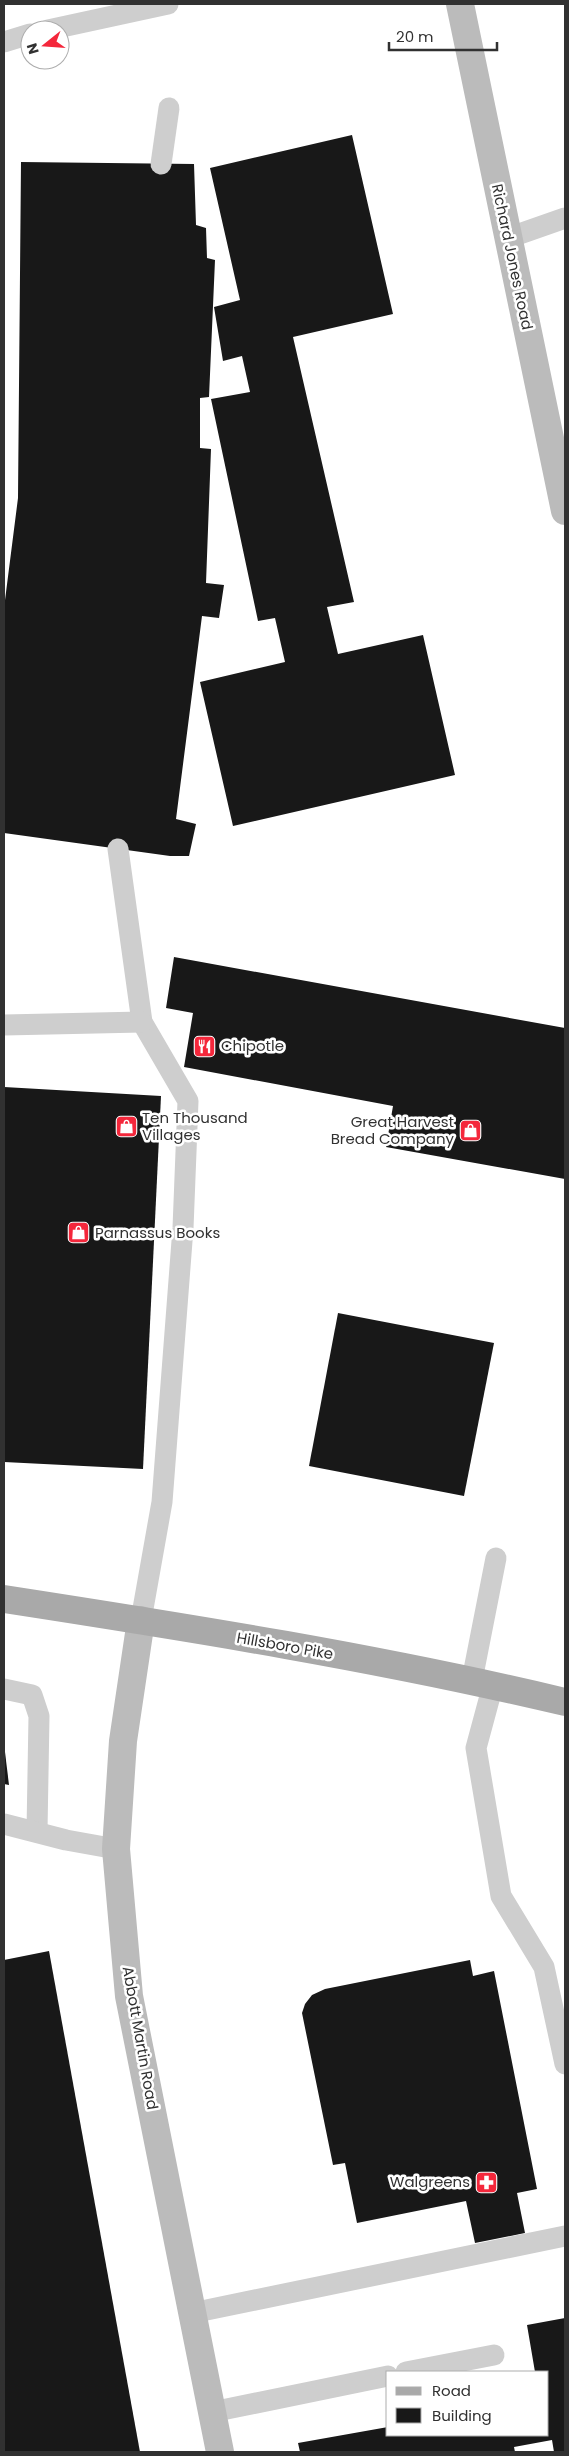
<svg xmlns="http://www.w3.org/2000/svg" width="569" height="2456" font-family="Poppins,sans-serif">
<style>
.building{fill:#181818}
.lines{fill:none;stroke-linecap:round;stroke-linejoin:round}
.lane{stroke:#cecece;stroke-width:21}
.secondary{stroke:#bbb;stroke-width:28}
.primary{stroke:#a9a9a9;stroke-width:28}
.labels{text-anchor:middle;stroke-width:5;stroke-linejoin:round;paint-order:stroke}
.street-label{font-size:15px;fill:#313131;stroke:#fff}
.poi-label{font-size:15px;fill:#313131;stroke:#fff;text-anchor:start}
</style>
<rect width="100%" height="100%" fill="#fff"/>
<!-- building -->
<g class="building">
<path d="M352 135 393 314 293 337 354 602 327 607 338 654 423 635 455 775 233 826 200 682 285 662 275 618 258 621 211 399 250 392 242 356 223 361 214 307 240 300 210 168Z"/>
<path d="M21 162 194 164 196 225 206 228 207 258 215 260 209 397 200 398V448L211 449 206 583 224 585 219 618 202 616 176 819 196 824 189 856H170L4 833V608L18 498Z"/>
<path d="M174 957 565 1028V1179L386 1147 393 1106 184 1067 193 1013 166 1008Z"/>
<path d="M4 1087 161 1096 143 1469 4 1462Z"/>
<path d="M338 1313 494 1343 464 1496 309 1466Z"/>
<path d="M4 1752H5L9 1785 4 1784Z"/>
<path d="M49 1951 140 2452H4V1960Z"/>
<path d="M470 1960 473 1976 494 1971 537 2189 517 2193 525 2233 475 2243 466 2201 357 2223 345 2163 333 2165 302 2013 305 2004 312 1995 325 1989Z"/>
<path d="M565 2318V2452H554L552 2440 514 2447 515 2452H300L298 2443 388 2427V2435H548V2372H535L527 2325Z"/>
</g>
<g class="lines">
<!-- lane -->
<g class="lane">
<path d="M48 30 168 4"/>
<path d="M4 42 30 34"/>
<path d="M161 164 169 108"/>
<path d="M508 238 565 218"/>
<path d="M118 849 142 1022 188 1101 183 1228 162 1502 141 1620"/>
<path d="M4 1025 142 1022"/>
<path d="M472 1680 496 1558"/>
<path d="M493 1685 476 1748 501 1896 544 1967 565 2064"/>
<path d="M4 1689 32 1695 39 1716 37 1831"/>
<path d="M4 1824 66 1840 116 1849"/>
<path d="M192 2313 565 2236"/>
<path d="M406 2372 494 2355"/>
<path d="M212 2412 388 2376"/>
</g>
<!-- secondary -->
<g class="secondary">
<path d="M460 4 565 511"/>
<path d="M141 1620 123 1741 116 1849 129 1996 220 2452"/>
</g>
<!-- primary -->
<path class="primary" d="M4 1599C192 1628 380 1658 565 1702"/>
</g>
<!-- icons -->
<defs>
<symbol id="restaurant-square" viewBox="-11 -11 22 22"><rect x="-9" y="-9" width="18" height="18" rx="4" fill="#f4273b" stroke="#fff"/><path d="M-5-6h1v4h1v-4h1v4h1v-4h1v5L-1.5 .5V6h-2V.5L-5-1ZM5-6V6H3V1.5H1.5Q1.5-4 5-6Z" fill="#fff"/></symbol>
<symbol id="shop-square" viewBox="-11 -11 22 22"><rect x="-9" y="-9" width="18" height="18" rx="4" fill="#f4273b" stroke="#fff"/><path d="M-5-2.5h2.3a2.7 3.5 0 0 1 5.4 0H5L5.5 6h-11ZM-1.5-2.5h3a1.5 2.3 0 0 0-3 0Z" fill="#fff"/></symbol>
<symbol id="pharmacy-square" viewBox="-11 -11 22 22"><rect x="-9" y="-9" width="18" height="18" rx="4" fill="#f4273b" stroke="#fff"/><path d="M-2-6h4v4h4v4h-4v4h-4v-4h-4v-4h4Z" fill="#fff"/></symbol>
</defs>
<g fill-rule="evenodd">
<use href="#restaurant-square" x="192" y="1034" width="25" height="25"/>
<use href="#shop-square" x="114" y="1114" width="25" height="25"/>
<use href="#shop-square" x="458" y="1118" width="25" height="25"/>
<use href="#shop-square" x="66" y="1220" width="25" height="25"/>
<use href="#pharmacy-square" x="474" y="2170" width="25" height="25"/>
</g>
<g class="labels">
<!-- street labels -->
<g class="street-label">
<text transform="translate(512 257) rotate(78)" y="5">Richard Jones Road</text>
<text transform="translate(285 1646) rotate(10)" y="5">Hillsboro Pike</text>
<text transform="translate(140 2038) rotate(80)" y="5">Abbott Martin Road</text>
</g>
<!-- poi labels -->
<g class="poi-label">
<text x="221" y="1051">Chipotle</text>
<text x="142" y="1123">Ten Thousand<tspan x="142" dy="17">Villages</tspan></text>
<text x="454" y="1127" text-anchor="end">Great Harvest<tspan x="454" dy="17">Bread Company</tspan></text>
<text x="95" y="1238">Parnassus Books</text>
<text x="470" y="2187" text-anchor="end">Walgreens</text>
</g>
</g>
<!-- border -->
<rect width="569" height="2456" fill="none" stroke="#313131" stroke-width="10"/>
<!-- legend -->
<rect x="386" y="2371" width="162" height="65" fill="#ffffff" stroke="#adadad"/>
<rect x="396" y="2387" width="25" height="8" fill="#a9a9a9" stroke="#adadad"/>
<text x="432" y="2396" font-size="15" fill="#313131">Road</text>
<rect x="396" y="2408" width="25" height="15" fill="#181818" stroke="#adadad"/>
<text x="432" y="2421" font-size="15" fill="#313131">Building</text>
<!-- north arrow -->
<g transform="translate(45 45) rotate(253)"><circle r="24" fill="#ffffff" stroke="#adadad"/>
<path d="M0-4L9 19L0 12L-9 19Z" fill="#f4273b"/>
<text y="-8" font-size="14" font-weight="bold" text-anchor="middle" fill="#313131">N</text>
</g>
<!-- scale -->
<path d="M389 42v8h108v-8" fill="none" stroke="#313131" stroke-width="2.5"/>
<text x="396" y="42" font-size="15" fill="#313131" stroke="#ffffff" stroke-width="4" paint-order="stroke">20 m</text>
</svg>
